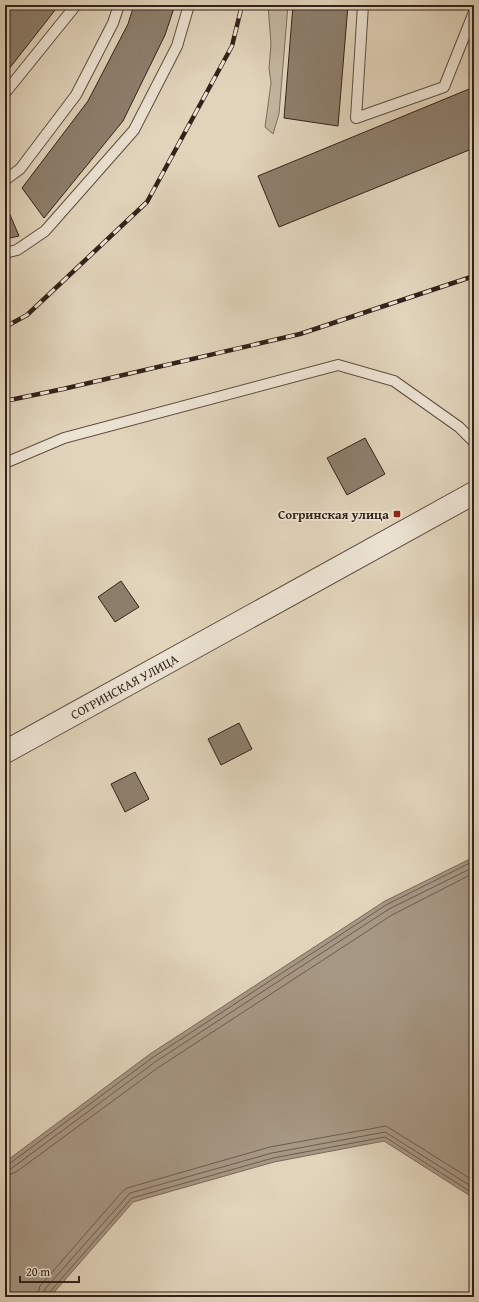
<svg xmlns="http://www.w3.org/2000/svg" width="479" height="1302" font-family="'Gentium Book Plus',serif">
<style>
.green{fill:#c3b69f;stroke:#7b6c5c}
.water{fill:#a69784;stroke:#786859}
.lines{fill:none;stroke-linecap:round;stroke-linejoin:round}
.shore{stroke:#6c5c4e;stroke-width:1}
.building{fill:#8d7f6d;stroke:#332219}
.service-casing{stroke:#5e4e42;stroke-width:12}
.tertiary-casing{stroke:#5e4e42;stroke-width:24}
.service{stroke:#ece3d3;stroke-width:10}
.tertiary{stroke:#ece3d3;stroke-width:22}
.rail-casing{stroke:#332219;stroke-width:4.5}
.rail{stroke:#ece3d3;stroke-width:3;stroke-dasharray:9;stroke-linecap:butt}
.poi-dot{fill:#8f2418;stroke:#ece3d3;stroke-width:1.5}
.labels{text-anchor:middle;stroke-width:3.5;stroke-linejoin:round;paint-order:stroke}
.poi-label{font-size:13px;font-weight:bold;fill:#332219;stroke:#ece3d3;text-anchor:end}
.street-label{font-size:13px;fill:#332219;stroke:#ece3d3}
</style>
<rect width="100%" height="100%" fill="#e1d4bb"/>
<filter id="stains"><feTurbulence type="fractalNoise" baseFrequency=".005" numOctaves="4"/><feColorMatrix values="0 0 0 0 .2 0 0 0 0 .09 0 0 0 0 .02 0 0 0 .5 -.17"/></filter>
<radialGradient id="worn" r=".72"><stop offset=".6" stop-color="#630" stop-opacity="0"/><stop offset="1" stop-color="#630" stop-opacity=".3"/></radialGradient>
<!-- green -->
<path class="green" d="M268 5H288L279 114 273 134 265 127 271 83 269 68 271 44Z"/>
<!-- water -->
<path class="water" d="M474 857V1202L472 1197 384 1141 274 1162 133 1202 50 1297H5V1162L150 1054 385 901Z"/>
<g class="lines">
<!-- shore -->
<g class="shore">
<path d="M5 1164H9L152 1058 386 905 474 861"/>
<path d="M5 1170 12 1168 155 1062 389 909 474 867"/>
<path d="M5 1176 16 1172 159 1067 392 915 474 873"/>
<path d="M37 1297 40 1286 122 1192 127 1188 270 1147 386 1126 474 1181"/>
<path d="M43 1297 45 1289 130 1193 272 1153 385 1132 474 1188"/>
<path d="M48 1297 49 1293 132 1198 273 1158 385 1137 474 1194"/>
</g>
</g>
<!-- building -->
<g class="building">
<path d="M13 5H59L5 74V15Z"/>
<path d="M134 5H175L165 35 123 121 44 218 22 188 88 101 128 24Z"/>
<path d="M293 5H348L338 126 284 118Z"/>
<path d="M474 87V148L279 227 258 176Z"/>
<path d="M5 203 19 236 5 239Z"/>
<path d="M365 438 385 474 347 495 327 458Z"/>
<path d="M121 581 139 607 115 622 98 597Z"/>
<path d="M239 723 252 749 221 765 208 739Z"/>
<path d="M135 772 149 799 125 812 111 784Z"/>
</g>
<g class="lines">
<defs>
<g id="service">
<path d="M363 5 356 118 444 87 474 12"/>
<path d="M5 93 76 5"/>
<path d="M5 180 20 169 76 95 113 23 119 5"/>
<path d="M5 253 17 250 45 231 134 130 177 46 189 5"/>
<path d="M5 463 64 438 338 365 394 381 459 427 474 442"/>
</g>
<g id="tertiary">
<path id="s1" d="M5 752 474 493"/>
</g>
</defs>
<!-- service casing -->
<use href="#service" class="service-casing"/>
<!-- tertiary casing -->
<use href="#tertiary" class="tertiary-casing"/>
<!-- service -->
<use href="#service" class="service"/>
<!-- tertiary -->
<use href="#tertiary" class="tertiary"/>
<defs>
<g id="rail">
<path d="M5 327 27 315 147 202 232 46 242 5"/>
<path d="M5 401 63 389 300 334 474 276"/>
</g>
</defs>
<!-- rail casing -->
<use href="#rail" class="rail-casing"/>
<!-- rail -->
<use href="#rail" class="rail"/>
</g>
<!-- markers -->
<rect class="poi-dot" x="393" y="510" width="8" height="8" rx="2"/>
<g class="labels">
<!-- poi labels -->
<g class="poi-label">
<text x="389" y="519">Согринская улица</text>
</g>
<!-- street labels -->
<g class="street-label">
<text dy="5" stroke="none"><textPath href="#s1" startOffset="136">СОГРИНСКАЯ УЛИЦА</textPath></text>
</g>
</g>
<!-- margin -->
<rect width="479" height="1302" fill="none" stroke="#e1d4bb" stroke-width="20"/>
<rect x="6" y="6" width="467" height="1290" fill="none" stroke="#332219" stroke-width="2"/>
<rect x="10" y="10" width="459" height="1282" fill="none" stroke="#332219"/>
<!-- scale -->
<path d="M20 1276v6h59v-6" fill="none" stroke="#332219" stroke-width="2"/>
<text x="26" y="1276" font-size="12" fill="#332219" stroke="#ece3d3" stroke-width="3" paint-order="stroke">20 m</text>
<rect width="100%" height="100%" filter="url(#stains)"/>
<rect width="100%" height="100%" fill="url(#worn)"/>
</svg>
